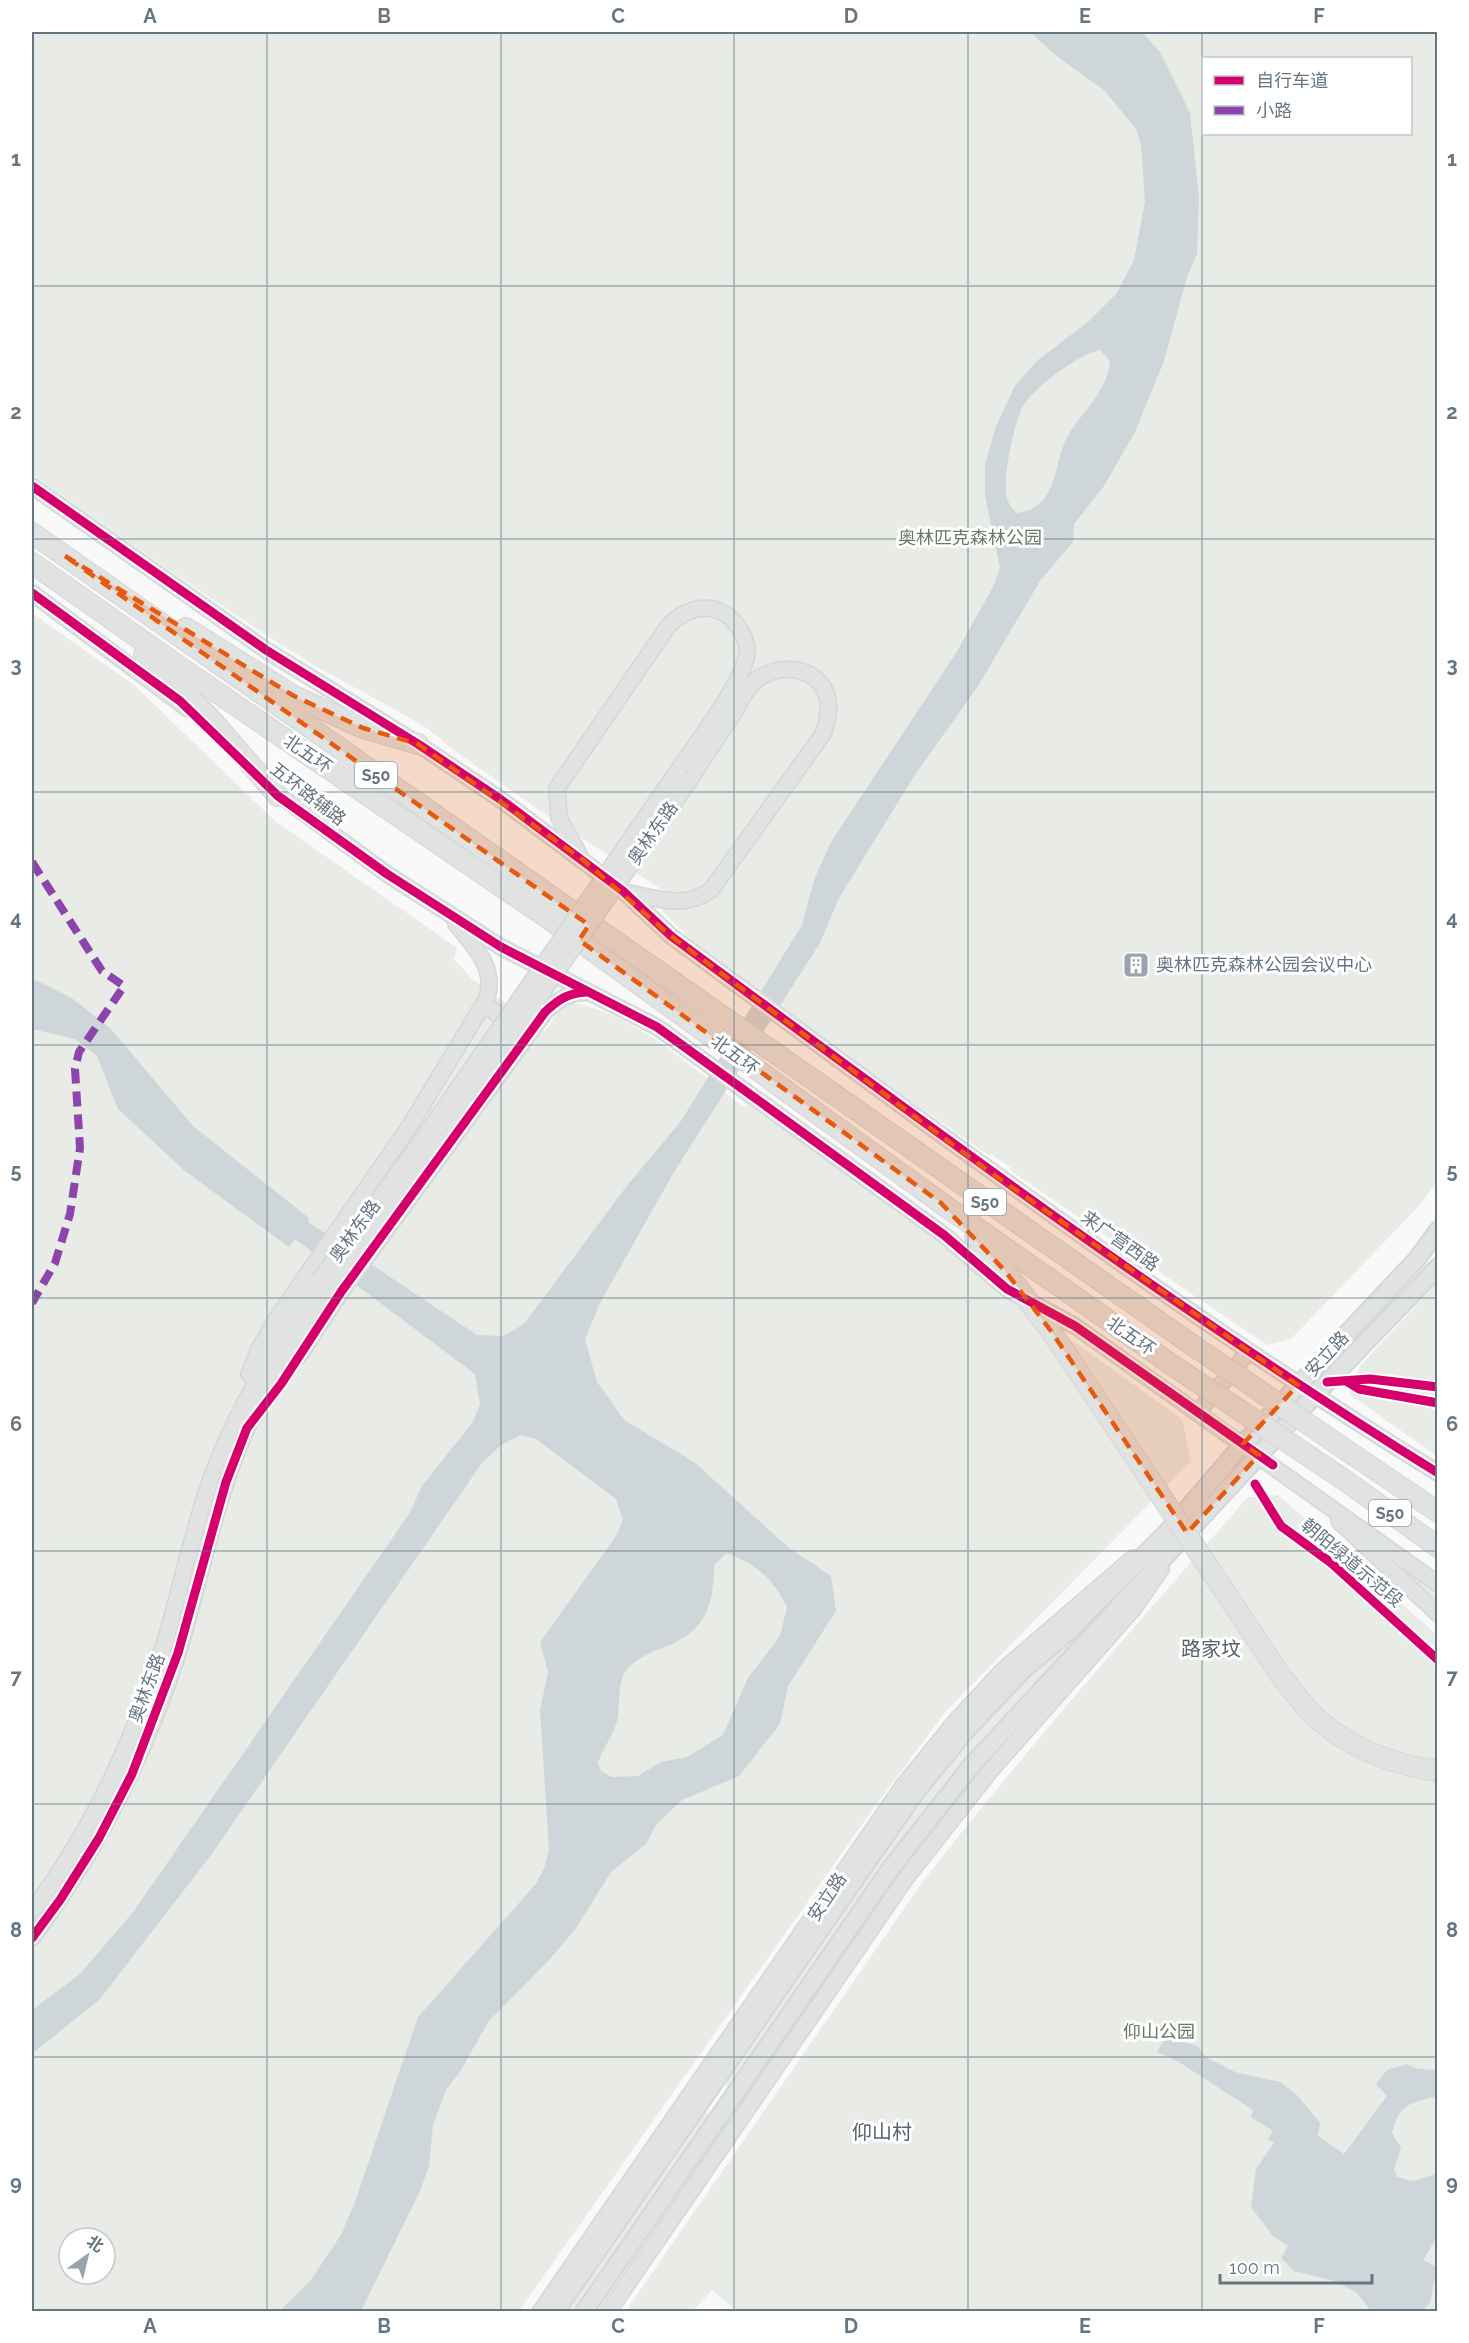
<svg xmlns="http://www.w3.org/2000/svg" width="1469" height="2343" font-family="Raleway,'Noto Sans SC',sans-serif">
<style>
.green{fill:#e8ebe6;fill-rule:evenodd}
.water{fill:#ced6d9;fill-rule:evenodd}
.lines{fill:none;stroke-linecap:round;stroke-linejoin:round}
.secondary-casing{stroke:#d5d6d7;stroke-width:18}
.primary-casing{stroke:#d5d6d7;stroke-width:20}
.highway-casing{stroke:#d5d6d6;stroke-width:22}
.street{stroke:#cecfd0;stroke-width:10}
.secondary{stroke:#e1e2e2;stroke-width:15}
.primary{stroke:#e1e2e2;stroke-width:16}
.highway{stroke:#e1e2e2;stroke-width:20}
.secondary-bridge-casing{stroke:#d5d6d7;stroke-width:18;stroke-linecap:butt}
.highway-bridge-casing{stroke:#d5d6d6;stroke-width:22;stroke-linecap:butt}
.secondary-bridge{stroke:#e1e2e2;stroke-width:15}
.highway-bridge{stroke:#e1e2e2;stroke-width:20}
.quiet{stroke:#8e44ad;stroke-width:8;stroke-dasharray:15 8;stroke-linecap:butt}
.cycleway-casing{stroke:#fff;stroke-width:13}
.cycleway{stroke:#d6006c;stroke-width:9}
.marked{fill:#e8590c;fill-opacity:0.2;stroke:#e8590c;stroke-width:4.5;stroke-dasharray:12 8;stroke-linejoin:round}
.grid{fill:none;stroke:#657683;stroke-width:1.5;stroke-opacity:0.55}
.labels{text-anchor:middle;stroke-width:6;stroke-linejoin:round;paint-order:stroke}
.shield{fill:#fff;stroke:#939fa8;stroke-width:1.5}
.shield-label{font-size:16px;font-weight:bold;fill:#657683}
.park-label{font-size:18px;fill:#687a64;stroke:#fff}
.street-label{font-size:18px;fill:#657683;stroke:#fff}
.poi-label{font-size:18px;fill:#657683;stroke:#fff;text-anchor:start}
.neighbourhood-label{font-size:20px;fill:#57646e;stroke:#fff}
.neatline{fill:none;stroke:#657683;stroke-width:2}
.grid-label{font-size:20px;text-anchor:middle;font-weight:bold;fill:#657683}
</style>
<rect width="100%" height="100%" fill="#f9f9f9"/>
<!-- green -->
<g class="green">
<path d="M32 32H1437V1182L1419 1206 1291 1339 1267 1345 1011 1171 1010 1167 991 1154 988 1155 716 964 662 911 667 893 543 813 444 743 443 740C401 709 353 689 309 662 214 603 123 538 32 474ZM1204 58H1410V134H1204Z"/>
<path d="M32 613 134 685 275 821 457 948 454 959 472 979 545 1031 565 1002C634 1010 692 1069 745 1108L747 1104 940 1239 1025 1307 1182 1419 1191 1461 946 1711 873 1809 519 2311H32ZM69 2238H105V2274H69Z"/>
<path d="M1437 1283V1456L1349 1394 1360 1366Z"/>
<path d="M1278 1495 1437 1635V2311L738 2312 712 2290 693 2311 625 2312 921 1884C1025 1750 1137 1624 1248 1497Z"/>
<path d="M1393 1560 1437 1592V1606L1390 1565Z"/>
<path d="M1093 1618 1096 1621 987 1740 731 2088 726 2086 723 2081 924 1794 988 1716Z"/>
<path d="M704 2110 711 2115 576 2311 560 2312Z"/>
</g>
<!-- water -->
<g class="water">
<path d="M1030 32H1142L1160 52 1190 113 1199 197 1197 254 1187 277 1164 361 1135 432 1104 486 1074 524 1073 542 1040 581 978 686 916 773 839 898 820 943 674 1172 601 1301 585 1339 597 1382 624 1420 694 1462 788 1547 831 1576 836 1611 788 1686 780 1724 739 1776 682 1800 656 1825 646 1844 611 1872 576 1928 550 1959 488 2022 461 2070 446 2090 433 2125 429 2166 420 2191 361 2311H280L310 2281 341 2235 356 2199 418 2017 535 1885 544 1869 549 1850 540 1711 548 1672 540 1642 616 1536 623 1520 616 1499 536 1439 521 1435 501 1445 482 1463 211 1855 100 1999 32 2054V2010L80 1974 134 1911 409 1514 422 1486 473 1422 480 1404 475 1374 295 1239 289 1247 185 1171 118 1109 97 1056 75 1039 32 1029V978L73 999 111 1029 193 1126 309 1218 308 1222 477 1335 503 1336 524 1324 626 1187 681 1121 802 925 814 880 831 842 956 653 993 587 1000 568 985 496V465L996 426 1016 384 1038 360 1088 322 1117 293 1134 260 1145 202 1141 145 1136 129 1104 90 1058 57ZM1100 350 1110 361C1108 393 1078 414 1065 442 1056 461 1057 486 1041 502 1034 509 1026 512 1017 513 1011 508 1007 502 1006 493 1004 474 1014 419 1025 403 1038 385 1079 354 1100 350ZM726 1553C757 1564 772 1578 787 1607L780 1636 748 1678 723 1735 687 1757 661 1762 638 1776 612 1777 601 1771 598 1763C602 1749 613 1736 617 1721 621 1705 616 1681 628 1668 640 1656 657 1650 672 1644 708 1628 714 1600 714 1565Z"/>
<path d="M1166 2037 1197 2046 1207 2058 1235 2072 1280 2082 1297 2095 1320 2123 1318 2136 1344 2154 1387 2096 1376 2084 1387 2070 1406 2064 1418 2069 1437 2070V2096C1410 2104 1400 2102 1392 2133L1401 2148 1394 2169 1397 2177 1413 2181 1437 2174V2237L1423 2260 1437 2267 1430 2303 1422 2311H1371L1357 2293 1335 2281 1294 2271 1281 2258 1288 2246 1272 2235 1251 2207 1256 2169 1274 2143 1268 2139 1273 2131 1251 2117 1253 2110 1179 2062 1157 2052Z"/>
</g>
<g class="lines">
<defs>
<g id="secondary">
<path d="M32 486 266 650 418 744 500 799 623 891 671 936C922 1121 1172 1309 1438 1473"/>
<path d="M32 593 188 709"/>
<path d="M270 788 387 874 501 947 657 1027 944 1235 1007 1289 1075 1326 1438 1584"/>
<path d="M579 854 559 818 557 788 669 625C682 613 700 603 719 611 733 616 747 635 747 651 747 677 697 742 681 766"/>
<path d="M625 892C657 898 683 910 711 890L823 734C829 718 833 697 819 682 802 664 770 666 752 684 745 691 740 702 735 711 720 734 704 757 689 781"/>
<path d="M482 1008H490L515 1029"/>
<path d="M299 1356 341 1292 545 1012C559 999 568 993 587 992"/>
<path d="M249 1374 259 1349 277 1318 411 1124 487 998C496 967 475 948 456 924"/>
<path d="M1198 1412 1249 1351"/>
<path d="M1339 1521 1438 1614"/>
<path d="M32 1911C91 1832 133 1742 163 1648 181 1590 192 1530 213 1473 239 1404 277 1344 318 1282"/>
<path d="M32 1938C97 1851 145 1756 178 1653 201 1578 215 1499 247 1428 269 1380 300 1336 328 1291"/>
<path d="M540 2312 903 1786 956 1721 1002 1671 1133 1558"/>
<path d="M608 2312 906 1878 991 1770 1134 1608 1161 1569"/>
</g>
<g id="primary">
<path d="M555 2312 915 1793 968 1728 1025 1668 1068 1632 1168 1531 1243 1444 1417 1259 1438 1230"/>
<path d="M584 2312 891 1868 971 1766 1314 1396 1438 1267"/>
</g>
<g id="highway">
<path d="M32 533 1188 1342"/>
<path d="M32 563 184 670 549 919 941 1203 1172 1365"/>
<path d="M186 628 294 696 363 728 418 744"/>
<path d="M144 654 209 717 278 796"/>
<path d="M975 1237 1005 1271"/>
<path d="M1349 1452 1438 1512"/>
<path d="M1343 1479 1438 1547"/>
</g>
</defs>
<!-- secondary casing -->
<use href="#secondary" class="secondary-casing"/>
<!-- primary casing -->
<use href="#primary" class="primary-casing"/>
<!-- highway casing -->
<use href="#highway" class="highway-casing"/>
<!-- street -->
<path class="street" d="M1328 1382 1370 1379 1438 1387"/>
<!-- secondary -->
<use href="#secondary" class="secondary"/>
<!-- primary -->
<use href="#primary" class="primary"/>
<!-- highway -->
<use href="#highway" class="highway"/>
<defs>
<g id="secondary-bridge">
<path d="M318 1282 420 1143 681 766"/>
<path d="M328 1291 433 1150 689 781"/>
</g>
<g id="highway-bridge">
<path d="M1005 1271 1051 1331 1283 1679C1295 1693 1306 1710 1320 1721 1354 1750 1394 1765 1438 1771"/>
<path d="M1188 1342 1349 1452"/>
<path d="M1172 1365 1343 1479"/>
</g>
</defs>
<!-- secondary-bridge casing -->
<use href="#secondary-bridge" class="secondary-bridge-casing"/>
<!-- highway-bridge casing -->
<use href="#highway-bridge" class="highway-bridge-casing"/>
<!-- secondary-bridge -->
<use href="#secondary-bridge" class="secondary-bridge"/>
<!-- highway-bridge -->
<use href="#highway-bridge" class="highway-bridge"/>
<!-- quiet -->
<path class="quiet" d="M32 862 102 971 124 986 79 1052 75 1069 80 1148 70 1214 55 1263 32 1303"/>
<defs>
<g id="cycleway">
<path d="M32 486 266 650 418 744 500 799 623 891 671 936C922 1121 1172 1309 1438 1473"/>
<path d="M32 593 180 701 278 796 387 874 501 947 657 1027 944 1235 1007 1289 1075 1326 1273 1465"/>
<path d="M1346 1381 1359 1389 1438 1403"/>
<path d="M1327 1382 1370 1379 1438 1387"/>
<path d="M1255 1484 1281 1526 1330 1562 1438 1660"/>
<path d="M32 1938 60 1900 99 1838 132 1774 178 1653 226 1482 247 1428 281 1384 341 1292 545 1012C559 999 568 993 587 992"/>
</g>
</defs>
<!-- cycleway casing -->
<use href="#cycleway" class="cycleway-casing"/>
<!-- cycleway -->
<use href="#cycleway" class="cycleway"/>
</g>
<!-- marked area -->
<path class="marked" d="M65 556 294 696 363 728 418 744 582 859 671 936 990 1172 1298 1385 1243 1444 1259 1455 1187 1533 1051 1331 1005 1271 941 1203 579 940 589 925Z"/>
<!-- grid -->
<path class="grid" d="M267 32V2312M501 32V2312M734 32V2312M968 32V2312M1202 32V2312M32 286H1438M32 539H1438M32 792H1438M32 1045H1438M32 1298H1438M32 1551H1438M32 1804H1438M32 2057H1438"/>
<!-- icons -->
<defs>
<symbol id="building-square" viewBox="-11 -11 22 22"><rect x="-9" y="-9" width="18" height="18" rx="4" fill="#99a4ac" stroke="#fff"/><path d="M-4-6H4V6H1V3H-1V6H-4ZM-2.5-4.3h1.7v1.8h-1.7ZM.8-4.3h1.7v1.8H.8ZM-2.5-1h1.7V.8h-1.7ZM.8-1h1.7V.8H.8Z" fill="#fff"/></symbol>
</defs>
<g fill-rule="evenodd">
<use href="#building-square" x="1121" y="950" width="30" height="30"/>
</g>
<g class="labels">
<!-- shield labels -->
<g class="shield">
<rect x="355" y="762" width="42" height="26" rx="4.5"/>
<rect x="964" y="1189" width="42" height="26" rx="4.5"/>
<rect x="1369" y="1500" width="42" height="26" rx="4.5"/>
</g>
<g class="shield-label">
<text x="376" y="781">S50</text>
<text x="985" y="1208">S50</text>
<text x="1390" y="1519">S50</text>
</g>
<!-- park labels -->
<g class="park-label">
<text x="970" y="544">奥林匹克森林公园</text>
<text x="1159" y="2038">仰山公园</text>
</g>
<!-- street labels -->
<g class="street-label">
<text transform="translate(308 754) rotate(34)" y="6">北五环</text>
<text transform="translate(308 794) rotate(38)" y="6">五环路辅路</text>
<text transform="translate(653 833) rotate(-55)" y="6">奥林东路</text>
<text transform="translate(735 1055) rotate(36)" y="6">北五环</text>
<text transform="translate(355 1231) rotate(-54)" y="6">奥林东路</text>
<text transform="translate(1120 1241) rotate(35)" y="6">来广营西路</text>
<text transform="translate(1131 1336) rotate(35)" y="6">北五环</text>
<text transform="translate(1327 1354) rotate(-47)" y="6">安立路</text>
<text transform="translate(1352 1563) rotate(40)" y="6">朝阳绿道示范段</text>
<text transform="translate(147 1688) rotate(-70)" y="6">奥林东路</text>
<text transform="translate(827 1897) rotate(-56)" y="6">安立路</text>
</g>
<!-- poi labels -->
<g class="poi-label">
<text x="1156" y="971">奥林匹克森林公园会议中心</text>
</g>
<!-- neighbourhood labels -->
<g class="neighbourhood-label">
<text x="1211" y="1656">路家坟</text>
<text x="882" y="2139">仰山村</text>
</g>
</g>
<!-- border -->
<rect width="1469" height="2343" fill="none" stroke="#ffffff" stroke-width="66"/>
<!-- legend -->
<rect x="1202" y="57" width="210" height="78" fill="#ffffff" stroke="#c1c8cd" stroke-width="1.5"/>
<rect x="1214" y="76" width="30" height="9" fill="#d6006c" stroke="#c1c8cd" stroke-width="1.5"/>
<text x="1256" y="87" font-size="18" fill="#657683">自行车道</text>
<rect x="1214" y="106" width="30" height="9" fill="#8e44ad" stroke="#c1c8cd" stroke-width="1.5"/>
<text x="1256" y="117" font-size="18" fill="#657683">小路</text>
<!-- north arrow -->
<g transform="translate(87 2256) rotate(34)"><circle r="28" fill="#ffffff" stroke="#c1c8cd" stroke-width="1.5"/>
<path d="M0-4.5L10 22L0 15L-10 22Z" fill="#99a4ac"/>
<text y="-9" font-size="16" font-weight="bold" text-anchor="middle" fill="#657683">北</text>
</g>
<!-- scale -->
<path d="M1220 2274v9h152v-9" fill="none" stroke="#657683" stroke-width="3"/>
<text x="1229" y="2274" font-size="18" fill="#657683" stroke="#ffffff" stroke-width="4.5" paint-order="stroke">100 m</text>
<rect x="33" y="33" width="1403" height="2277" class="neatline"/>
<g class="grid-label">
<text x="150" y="23">A</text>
<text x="384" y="23">B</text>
<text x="618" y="23">C</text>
<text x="851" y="23">D</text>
<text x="1085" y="23">E</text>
<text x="1319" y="23">F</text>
<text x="16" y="166">1</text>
<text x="1452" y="166">1</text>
<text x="16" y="419">2</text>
<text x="1452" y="419">2</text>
<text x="16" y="672">3</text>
<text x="1452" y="672">3</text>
<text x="16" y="925">4</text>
<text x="1452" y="925">4</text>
<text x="16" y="1178">5</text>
<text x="1452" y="1178">5</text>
<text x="16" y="1431">6</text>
<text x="1452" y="1431">6</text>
<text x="16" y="1684">7</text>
<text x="1452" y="1684">7</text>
<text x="16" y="1937">8</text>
<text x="1452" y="1937">8</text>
<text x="16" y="2190">9</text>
<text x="1452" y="2190">9</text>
<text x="150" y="2333">A</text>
<text x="384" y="2333">B</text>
<text x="618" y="2333">C</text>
<text x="851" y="2333">D</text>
<text x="1085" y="2333">E</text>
<text x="1319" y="2333">F</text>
</g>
</svg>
